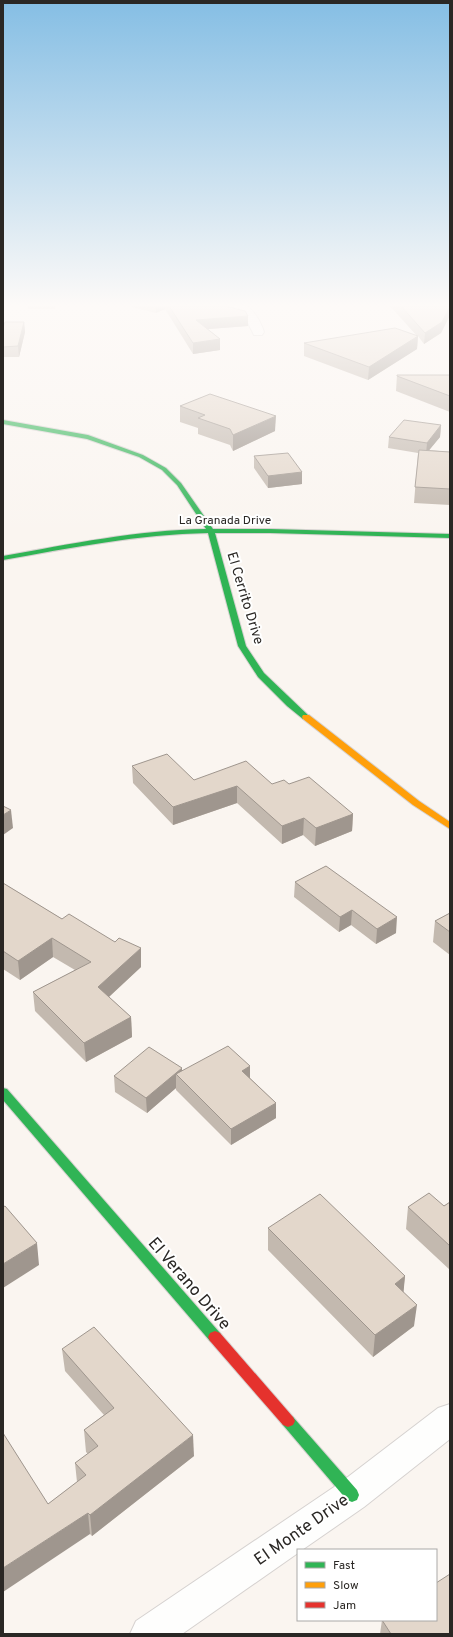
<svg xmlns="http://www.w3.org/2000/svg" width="453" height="1637" font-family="Overpass,sans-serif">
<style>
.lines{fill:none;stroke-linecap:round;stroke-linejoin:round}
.street-casing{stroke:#d6d2d0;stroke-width:2}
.fast-casing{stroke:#d6d2d0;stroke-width:2}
.slow-casing{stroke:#d6d2d0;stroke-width:2}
.jam-casing{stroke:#d6d2d0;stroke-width:2}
.street{fill:#fefefd;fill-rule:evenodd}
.fast{fill:#30b455;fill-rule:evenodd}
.slow{fill:#ff9f0a;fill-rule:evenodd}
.jam{fill:#e5322d;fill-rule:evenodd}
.wall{fill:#c3b9af}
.shaded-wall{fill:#9f968e}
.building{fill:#e3d7cb;stroke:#9f968e}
.labels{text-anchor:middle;stroke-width:4;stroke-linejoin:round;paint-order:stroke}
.far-street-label{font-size:12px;fill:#2a2724;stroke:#fff}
.street-label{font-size:14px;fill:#2a2724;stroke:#fff}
.near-street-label{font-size:17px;fill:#2a2724;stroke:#fff}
</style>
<rect width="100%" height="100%" fill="#faf5f0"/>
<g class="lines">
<defs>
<g id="street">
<path d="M234 306H248C255 313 261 322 264 332L262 335H254L246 319Z"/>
<path d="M450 1404V1439L364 1507 302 1550H298V1553L182 1634H130L136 1621 340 1483 438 1408Z"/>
</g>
<g id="fast">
<path d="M3 420 88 435 143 455 166 468 181 483 213 529H270L450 534V538L270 533H215L246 646 264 673 310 717 306 719H303L287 706 258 677 238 646 208 533C139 534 71 548 3 560V556C71 544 137 530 206 529L177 485 162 470 139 457 87 439 3 424Z"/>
<path d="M3 1088 7 1089 220 1333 222 1337 220 1341 215 1343 210 1341 3 1100Z"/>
<path d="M288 1415 293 1417 357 1490 359 1495 357 1500 352 1502 347 1500 283 1425 281 1421 283 1417Z"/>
</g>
<path id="slow" d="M303 715H309L419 801 450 822V829L413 805 303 719 302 717Z"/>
<path id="jam" d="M215 1331 220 1333 293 1417 295 1421 293 1425 288 1427 283 1425 210 1341 208 1337 210 1333Z"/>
</defs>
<!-- street casing -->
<use href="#street" class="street-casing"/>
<!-- fast casing -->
<use href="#fast" class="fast-casing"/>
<!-- slow casing -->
<use href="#slow" class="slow-casing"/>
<!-- jam casing -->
<use href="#jam" class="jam-casing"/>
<!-- street -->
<use href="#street" class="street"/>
<!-- fast -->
<use href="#fast" class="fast"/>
<!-- slow -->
<use href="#slow" class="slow"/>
<!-- jam -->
<use href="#jam" class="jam"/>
</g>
<!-- wall -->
<g class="wall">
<path d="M28 306H56L55 309H28Z"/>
<path d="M132 306H225L248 326 208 329 220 339V350L193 354 165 309 156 313 132 307Z"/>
<path d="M390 306H450V315L441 333 424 344 418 336 417 349 368 380 304 356V343L417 336Z"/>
<path d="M24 322 25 332 19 357H3V328Z"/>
<path d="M397 375H450V412L396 391Z"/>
<path d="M180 406 275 431 233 451 230 445 198 434V428L180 422Z"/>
<path d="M441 425 440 437 429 450 450 452V505L414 503 418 453 388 448 389 437Z"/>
<path d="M254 456 302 472V484L268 488 254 468Z"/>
<path d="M132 766 194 780 272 784H289L353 814 352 831 315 846 303 835 282 844 237 803 173 825 133 783Z"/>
<path d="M326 866 396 933 376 944 351 925 339 932 294 897 295 882Z"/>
<path d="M3 883 141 967 109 997 131 1017 132 1037 86 1062 35 1011 33 992 75 970 53 957 20 980 3 969Z"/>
<path d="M450 913V955L433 942 435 921Z"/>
<path d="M250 1066V1078L276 1103V1118L231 1145 176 1090V1088L147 1113 115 1092 114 1076Z"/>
<path d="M450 1202V1270L406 1229 408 1207 444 1206Z"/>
<path d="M268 1228 405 1276 403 1292 414 1326 373 1357 268 1250Z"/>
<path d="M62 1349 194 1456 92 1536 90 1534 48 1504 77 1482 75 1463 88 1454 86 1452 84 1430 104 1415 65 1371Z"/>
<path d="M382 1620 450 1634H380Z"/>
</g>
<!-- shaded-wall -->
<g class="shaded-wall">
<path d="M156 306H165V309L156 313Z"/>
<path d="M450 306V315L441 333 424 344 425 333Z"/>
<path d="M248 316V326L196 330V320Z"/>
<path d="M24 322 25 332 19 357 18 346Z"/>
<path d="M418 336 417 349 368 380 369 367Z"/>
<path d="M220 339V350L193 354V343Z"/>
<path d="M276 416 275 431 233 451V435Z"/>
<path d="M441 425 440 437 426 454 427 443Z"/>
<path d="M302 472V484L268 488V476Z"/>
<path d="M237 786V803L173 825V807Z"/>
<path d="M11 810 13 828 3 835V815Z"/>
<path d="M353 814 352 831 315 846 316 828Z"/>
<path d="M304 818 303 835 282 844V826Z"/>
<path d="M352 910 351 925 339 932 340 917Z"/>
<path d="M397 917 396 933 376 944 377 929Z"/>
<path d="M52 938 53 957 20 980 18 961Z"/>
<path d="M141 948V967L99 1006 98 987Z"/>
<path d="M131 1017 132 1037 86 1062 84 1043Z"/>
<path d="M250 1066V1082L242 1071Z"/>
<path d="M182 1068V1080L176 1074V1088L147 1113 146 1098Z"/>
<path d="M276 1103V1118L231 1145V1129Z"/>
<path d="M37 1243 39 1265 3 1288V1264Z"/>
<path d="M405 1276 403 1298 395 1284Z"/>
<path d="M417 1305 414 1326 373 1357 375 1335Z"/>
<path d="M193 1435 194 1456 92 1536 90 1515Z"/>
<path d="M88 1513 90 1534 3 1592V1568Z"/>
</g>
<!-- building -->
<g class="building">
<path d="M169 306H225L245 311 248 316 196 320 220 339 193 343Z"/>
<path d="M401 306H450L442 322 425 333Z"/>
<path d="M5 322H24L18 346 3 347V328Z"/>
<path d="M395 328 418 336 369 367 304 343Z"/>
<path d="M397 375H450V396L397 376Z"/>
<path d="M210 394 276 416 233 435 230 429 198 418 205 415 180 406Z"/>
<path d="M404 420 441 425 427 443 389 437Z"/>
<path d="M419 450 450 452V489L415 487Z"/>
<path d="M288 453 302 472 268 476 254 456Z"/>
<path d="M167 754 194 780 246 761 272 784 284 780 289 784 309 777 353 814 316 828 304 818 282 826 237 786 173 807 132 766Z"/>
<path d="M3 806 11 810 3 815Z"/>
<path d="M326 866 397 917 377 929 352 910 340 917 295 882Z"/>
<path d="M3 883 62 919 69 914 115 942 119 938 141 948 98 987 131 1017 84 1043 33 992 91 962 52 938 18 961 3 951Z"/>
<path d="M450 913V932L435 921Z"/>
<path d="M228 1046 250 1066 242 1071 276 1103 231 1129 176 1074Z"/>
<path d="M149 1047 182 1068 146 1098 114 1076Z"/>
<path d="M429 1193 444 1206 450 1202V1246L408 1207Z"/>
<path d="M320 1194 405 1276 395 1284 417 1305 375 1335 268 1228Z"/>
<path d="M5 1206 37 1243 3 1264V1207Z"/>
<path d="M94 1327 193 1435 90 1515 88 1513 3 1568V1433L48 1504 86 1475 75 1463 98 1446 84 1430 114 1408 62 1349Z"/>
<path d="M450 1574V1634H391L382 1620H436V1583Z"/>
</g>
<!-- sky -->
<linearGradient id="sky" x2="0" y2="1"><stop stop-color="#85bee4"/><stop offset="0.57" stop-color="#fdfaf8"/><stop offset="1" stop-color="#fdfaf8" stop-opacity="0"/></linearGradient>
<rect width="453" height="535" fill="url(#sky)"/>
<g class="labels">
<!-- far-street labels -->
<g class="far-street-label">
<text x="225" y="524">La Granada Drive</text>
</g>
<!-- street labels -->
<g class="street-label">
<text transform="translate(246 598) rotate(73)" y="5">El Cerrito Drive</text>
</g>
<!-- near-street labels -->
<g class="near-street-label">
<text transform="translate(190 1283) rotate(49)" y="6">El Verano Drive</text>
<text transform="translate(301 1529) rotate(-35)" y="6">El Monte Drive</text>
</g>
</g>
<!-- border -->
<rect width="453" height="1637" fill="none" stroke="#2a2724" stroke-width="8"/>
<!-- legend -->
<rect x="297" y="1549" width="140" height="72" fill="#ffffff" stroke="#aaa9a7"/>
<rect x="305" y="1562" width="20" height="6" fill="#30b455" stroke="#aaa9a7"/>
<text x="333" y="1569" font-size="12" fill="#2a2724">Fast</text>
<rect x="305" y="1582" width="20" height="6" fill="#ff9f0a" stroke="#aaa9a7"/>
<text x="333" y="1589" font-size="12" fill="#2a2724">Slow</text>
<rect x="305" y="1602" width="20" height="6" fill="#e5322d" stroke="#aaa9a7"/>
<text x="333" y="1609" font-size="12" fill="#2a2724">Jam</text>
</svg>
